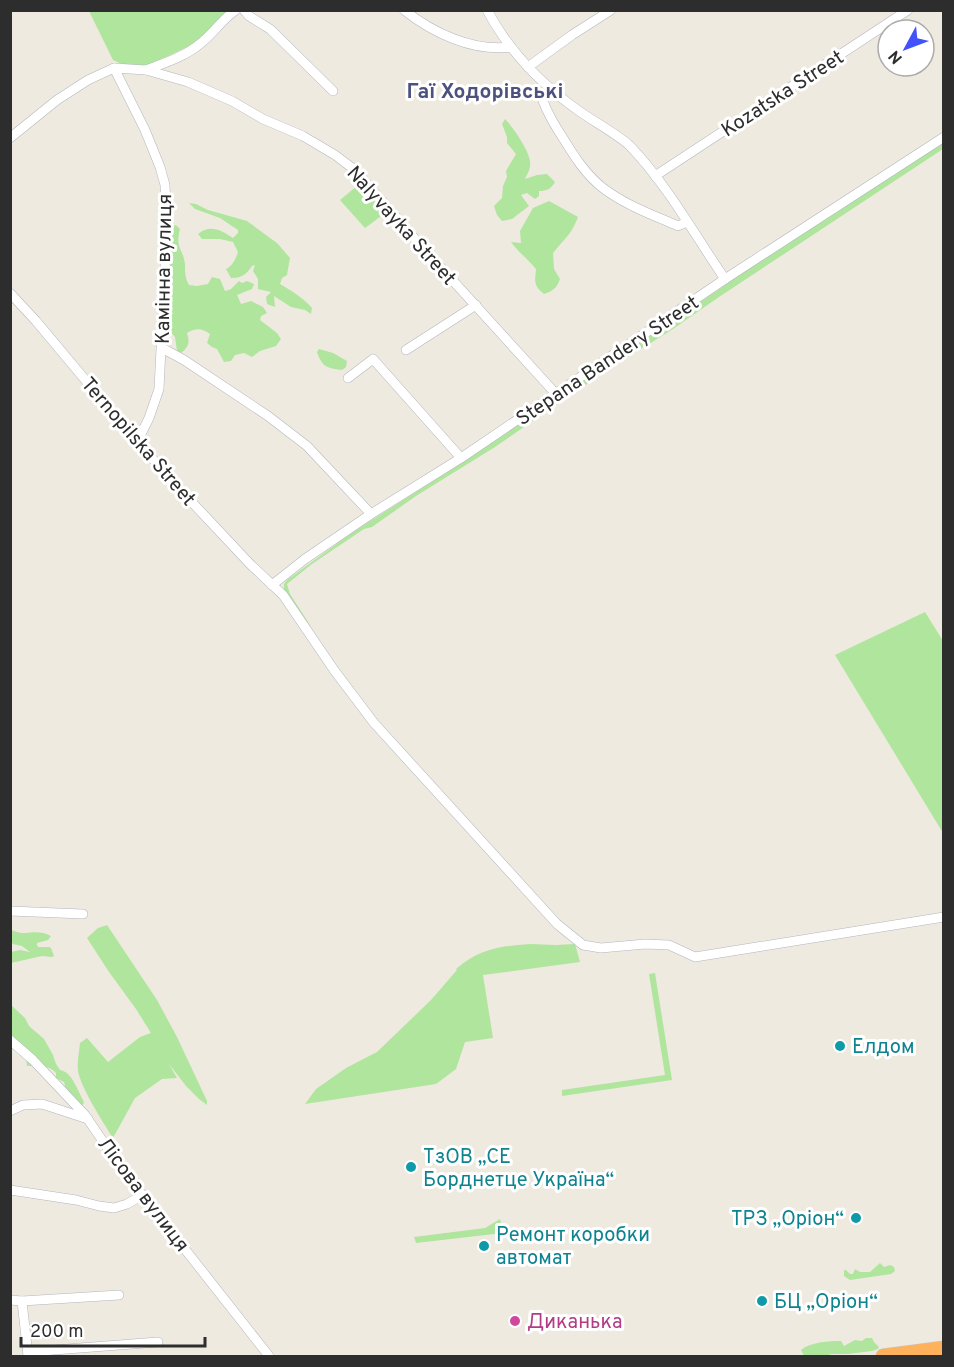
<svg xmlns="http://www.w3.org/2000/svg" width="954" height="1367" font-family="Overpass,sans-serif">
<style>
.green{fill:#afe59d}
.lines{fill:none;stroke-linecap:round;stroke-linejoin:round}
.minor-casing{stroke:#b3b5c0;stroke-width:10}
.highway-casing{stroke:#c8c8c8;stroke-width:15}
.minor{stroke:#fff;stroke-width:9}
.highway{stroke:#ffb15b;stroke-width:14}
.culture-dot{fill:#0f9aa8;stroke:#fff;stroke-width:2}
.hotel-dot{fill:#d1479c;stroke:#fff;stroke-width:2}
.labels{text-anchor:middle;stroke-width:6;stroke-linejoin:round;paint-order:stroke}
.street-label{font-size:20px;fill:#2d2d2d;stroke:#fff}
.culture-label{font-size:20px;fill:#0d838f;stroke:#fff;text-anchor:start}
.hotel-label{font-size:20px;fill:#b23c85;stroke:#fff;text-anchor:start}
.neighbourhood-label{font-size:21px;font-weight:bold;fill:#4d517f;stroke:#fff}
</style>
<rect width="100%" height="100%" fill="#efeae0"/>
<!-- green -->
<g class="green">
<path d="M226 10 227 13 193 44 154 63 144 67 124 65 113 60 89 11Z"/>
<path d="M505 119C513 127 529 151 530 161 531 168 528 173 525 179L537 175 547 174 555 182C551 189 547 191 539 191V196L535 199 527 193 521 195 529 206 512 219 502 221 497 215 494 206 502 198 503 186 507 177 506 171 516 154 507 143V137L502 124Z"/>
<path d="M943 141V149L719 297 670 331 610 368 495 447 416 496 372 527 364 529 312 564 287 584 290 594 312 628 284 591V584L287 580 353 532 452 469 718 290 762 259Z"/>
<path d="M363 181 388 211 365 228 340 200Z"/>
<path d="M549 201 578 217C572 234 564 239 553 253L554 269 560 279C557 288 553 291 544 294 533 285 535 282 536 269 528 259 518 252 511 242L521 243 520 231 533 208Z"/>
<path d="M189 203 196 204 208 210 247 221 277 243 290 258 287 275 282 278 280 284C292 291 302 297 312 308L311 314 305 310 291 307 274 296 275 307 267 304 266 297 271 292 258 289V279L253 271 255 265 252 266C246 275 241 278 231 278L226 269C233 266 236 258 238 252L233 242 220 239H202L198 234C210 224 221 230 233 238L238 233V230L220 218 195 209Z"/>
<path d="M176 225 180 229C175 249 183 248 185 264 185 272 185 278 189 285L197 286 208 284 212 277 220 279 225 291 231 289 239 281 242 283 247 281 254 284 252 289 237 295 241 304 251 301 263 307 267 313 261 316 260 320 277 333 281 339 276 346 260 351 252 357 244 353 235 355 231 361 224 362 217 349 212 347 207 343 210 334C201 328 196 328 187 333 190 342 189 347 181 353L177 351 175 337 169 330C169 323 171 318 171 311L173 308 168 301 170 293 167 282 170 268 172 245 170 227Z"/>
<path d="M319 349 333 353 347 361 346 367 342 370C327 368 322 367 317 352Z"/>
<path d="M925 612 943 641V833L835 655Z"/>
<path d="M107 925 157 1000 177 1037 207 1101V1105L199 1099 186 1086 169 1064 177 1078 162 1079 135 1098 113 1138C103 1122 81 1088 78 1071 77 1062 79 1053 80 1043L87 1038 108 1062 140 1037 151 1033 136 1009 109 972 87 938 98 928Z"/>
<path d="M11 930C14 931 17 932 21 933 32 933 40 930 51 936L48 940 37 943V945L38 947H49L51 948 54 956 52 957 42 956 11 963V952L20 950 30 952 22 946 13 944 11 942Z"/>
<path d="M530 944 556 945 575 944 580 962 483 975 493 1038 465 1042 456 1069 436 1084 305 1104 316 1089 346 1068 377 1052 431 1000 457 970 456 969C479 949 501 946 530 944Z"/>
<path d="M655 973 672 1080 562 1096V1090L665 1075 649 974Z"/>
<path d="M11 1005 25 1018 29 1026 44 1039 53 1055 56 1064 60 1070C72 1072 77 1089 83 1100L84 1103 82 1105 66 1090 64 1082 56 1078V1073C47 1064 39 1066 27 1066L26 1058 11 1042Z"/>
<path d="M500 1219 503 1233 416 1243 414 1237 485 1228Z"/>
<path d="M880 1263 884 1267 890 1265 894 1267 895 1271 891 1274 850 1280 844 1276V1270H846L850 1274H853L855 1269 860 1272H870Z"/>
<path d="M866 1338H872L874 1342 879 1347 878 1349 872 1351 848 1354H831L826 1356H804L801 1350C810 1342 829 1341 841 1341L844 1346 855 1340 862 1341Z"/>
</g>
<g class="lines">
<defs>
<g id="minor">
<path d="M244 10 249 16 270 29 333 91"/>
<path d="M404 10C433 33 473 52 511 47"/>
<path d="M487 10C509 51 542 85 579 111 593 121 617 134 629 145 667 184 694 234 725 279"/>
<path d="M528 67 572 35 611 10"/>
<path d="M114 68 145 130 160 167 165 185 167 227 166 249 159 389 149 418 138 440"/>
<path d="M146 70C165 63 186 56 201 43 214 33 222 19 236 10"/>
<path d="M549 88 543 101C548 114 555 126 563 138 574 156 586 175 603 188 625 205 653 215 678 226L687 222"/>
<path d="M10 138 57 100 88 80 114 68 146 70 188 82 232 101 263 119 303 136 335 155 355 170 415 239 556 394"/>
<path d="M655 176 908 10"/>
<path d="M10 293 36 321 123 425 172 481 250 564 283 595 334 670 374 723 557 924 583 945 601 948 645 944 669 945 695 957 944 917"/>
<path d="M162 348 184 360 268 416 307 446 371 514"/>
<path d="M406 350 476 305"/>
<path d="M348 378 373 359 461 458"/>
<path d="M272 585 305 559 371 514 461 458 725 279 944 137"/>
<path d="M10 911 83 914"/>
<path d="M10 1040 33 1060 85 1115 121 1168 269 1356"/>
<path d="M10 1111 23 1105 42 1104 88 1119"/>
<path d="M10 1190 76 1200 99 1206 114 1208 127 1204 143 1195"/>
<path d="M10 1300 22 1301 119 1295"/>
<path d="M22 1301 28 1356"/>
<path d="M28 1352 158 1342"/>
</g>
<path id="highway" d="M883 1356 944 1348"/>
</defs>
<!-- minor casing -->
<use href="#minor" class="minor-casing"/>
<!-- highway casing -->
<use href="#highway" class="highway-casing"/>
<!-- minor -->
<use href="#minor" class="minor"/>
<!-- highway -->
<use href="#highway" class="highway"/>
</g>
<!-- markers -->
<g class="culture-dot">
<circle cx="840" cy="1046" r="6"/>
<circle cx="411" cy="1167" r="6"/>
<circle cx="856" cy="1218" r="6"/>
<circle cx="484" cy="1246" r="6"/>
<circle cx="762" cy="1301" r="6"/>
</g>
<circle class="hotel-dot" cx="515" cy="1321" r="6"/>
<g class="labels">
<!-- street labels -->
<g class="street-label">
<text transform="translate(782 93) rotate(-33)" y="7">Kozatska Street</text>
<text transform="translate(402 225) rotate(48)" y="7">Nalyvayka Street</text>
<text transform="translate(163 269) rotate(-89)" y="7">Камінна вулиця</text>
<text transform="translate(607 360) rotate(-34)" y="7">Stepana Bandery Street</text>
<text transform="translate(139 441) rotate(49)" y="7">Ternopilska Street</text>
<text transform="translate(144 1194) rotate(53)" y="7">Лісова вулиця</text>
</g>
<!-- culture labels -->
<g class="culture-label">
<text x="852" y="1053">Елдом</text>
<text x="423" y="1163">ТзОВ „СЕ<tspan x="423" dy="23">Борднетце Україна“</tspan></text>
<text x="844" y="1225" text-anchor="end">ТРЗ „Оріон“</text>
<text x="496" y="1241">Ремонт коробки<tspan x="496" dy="23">автомат</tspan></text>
<text x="774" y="1308">БЦ „Оріон“</text>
</g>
<!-- hotel labels -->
<g class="hotel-label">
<text x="527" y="1328">Диканька</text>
</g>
<!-- neighbourhood labels -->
<g class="neighbourhood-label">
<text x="485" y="98">Гаї Ходорівські</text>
</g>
</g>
<!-- border -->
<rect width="954" height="1367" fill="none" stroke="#2d2d2d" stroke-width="24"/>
<!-- north arrow -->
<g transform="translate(906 48) rotate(229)"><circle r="28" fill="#ffffff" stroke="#ababab" stroke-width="1.5"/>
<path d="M0-4.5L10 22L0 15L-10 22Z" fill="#4152fb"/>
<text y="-9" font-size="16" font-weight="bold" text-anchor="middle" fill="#2d2d2d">N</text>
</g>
<!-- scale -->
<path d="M21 1337v9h184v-9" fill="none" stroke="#2d2d2d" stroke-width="3"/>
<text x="30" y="1337" font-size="18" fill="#2d2d2d" stroke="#ffffff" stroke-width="4.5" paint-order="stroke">200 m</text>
</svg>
